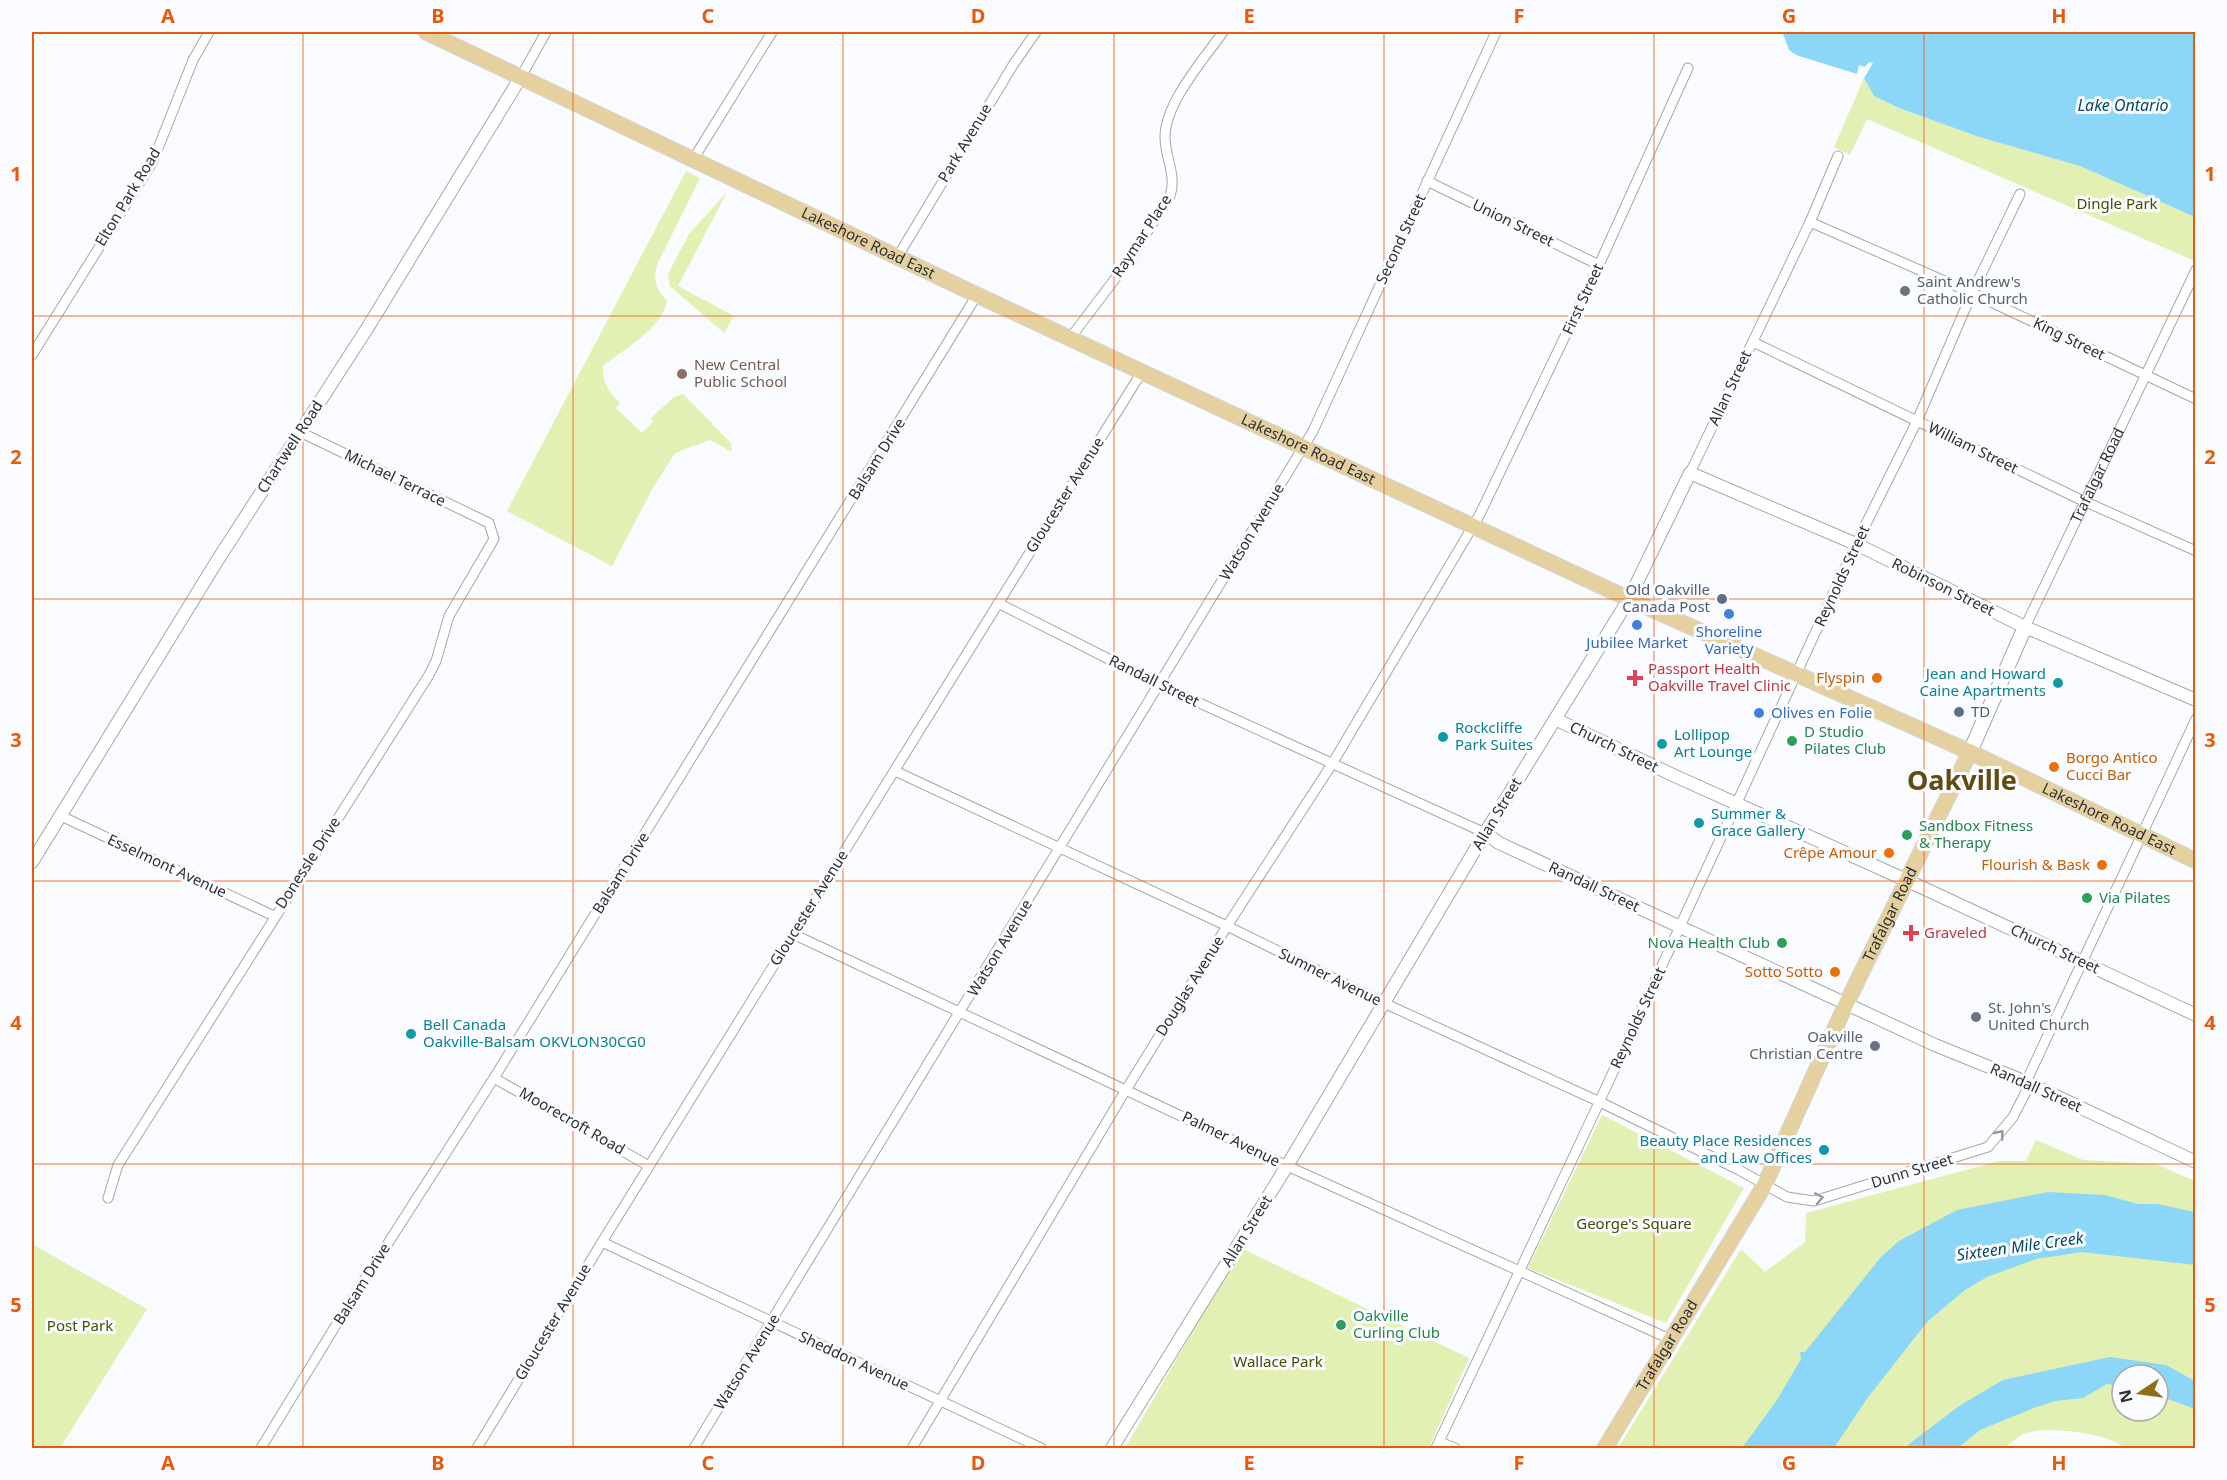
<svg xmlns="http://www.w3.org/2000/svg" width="2227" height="1480" font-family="'Noto Sans',sans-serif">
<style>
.green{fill:#e2f0b3;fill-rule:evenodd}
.water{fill:#8cd6f8}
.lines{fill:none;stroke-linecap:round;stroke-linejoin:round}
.minor-casing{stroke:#a4a7af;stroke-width:11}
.tertiary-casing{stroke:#a4a7af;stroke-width:14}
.secondary-casing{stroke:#a4a7af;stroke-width:16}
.primary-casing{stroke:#d5d6d6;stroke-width:17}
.minor{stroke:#fff;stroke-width:9}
.tertiary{stroke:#fff;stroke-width:12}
.secondary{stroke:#fff;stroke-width:14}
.primary{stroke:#e5d0a0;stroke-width:15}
.oneway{stroke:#979899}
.grid{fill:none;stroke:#e8590c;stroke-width:1.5;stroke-opacity:0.55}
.worship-dot{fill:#6b7280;stroke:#fafbfe;stroke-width:2}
.education-dot{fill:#8d6e63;stroke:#fafbfe;stroke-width:2}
.service-dot{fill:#5c6f8a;stroke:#fafbfe;stroke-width:2}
.shop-dot{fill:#3f7fe0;stroke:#fafbfe;stroke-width:2}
.health-dot{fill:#e0444e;stroke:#fafbfe;stroke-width:2}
.food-dot{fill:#e8710a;stroke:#fafbfe;stroke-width:2}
.culture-dot{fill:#0f9aa8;stroke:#fafbfe;stroke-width:2}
.leisure-dot{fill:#2e9e5b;stroke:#fafbfe;stroke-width:2}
.labels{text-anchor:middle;stroke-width:6;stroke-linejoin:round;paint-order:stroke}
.street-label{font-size:15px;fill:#2f3033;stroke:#fafbfe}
.park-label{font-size:15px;fill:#455001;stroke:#fafbfe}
.worship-label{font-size:15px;fill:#5b616d;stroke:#fafbfe;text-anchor:start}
.education-label{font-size:15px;fill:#785e54;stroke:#fafbfe;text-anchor:start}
.service-label{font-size:15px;fill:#4e5e75;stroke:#fafbfe;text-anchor:end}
.shop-label{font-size:15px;fill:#366cbe;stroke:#fafbfe}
.health-label{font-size:15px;fill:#be3a42;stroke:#fafbfe;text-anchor:start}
.culture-label{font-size:15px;fill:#0d838f;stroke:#fafbfe;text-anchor:start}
.food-label{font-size:15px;fill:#c56008;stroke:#fafbfe;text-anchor:end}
.leisure-label{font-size:15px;fill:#27864d;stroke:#fafbfe;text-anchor:start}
.water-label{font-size:16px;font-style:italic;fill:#0a4a61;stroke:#fafbfe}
.town-label{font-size:27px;font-weight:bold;fill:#614c0f;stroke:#fafbfe}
.neatline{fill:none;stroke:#e8590c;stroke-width:2}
.grid-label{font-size:20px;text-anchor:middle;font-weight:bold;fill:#e8590c}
</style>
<rect width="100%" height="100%" fill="#fafbfe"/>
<!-- green -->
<g class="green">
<path d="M1864 78 1874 96 1899 108 1979 137 2080 166 2195 217V261L1867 119 1850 155 1834 147Z"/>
<path d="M686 171 700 178 657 265C653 282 656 289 667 301 662 329 624 349 603 366 602 383 609 391 620 403L616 408 642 433 653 422 651 418 674 397 683 394 731 443 732 452 710 440 675 453 653 488 612 566 507 511Z"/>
<path d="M727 192 678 286 734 316 724 333 670 286 668 274 689 234Z"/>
<path d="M1602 1115 1744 1188 1666 1323 1528 1268Z"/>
<path d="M2036 1140 2083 1160 2156 1164 2195 1181V1448H2125C2110 1433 2043 1425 2024 1434 2017 1437 2010 1444 2004 1448H1618L1741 1249 1765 1272 1805 1242 1806 1213 1999 1161H2026ZM2122 1375H2158V1411H2122Z"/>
<path d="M32 1244 147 1309 60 1448H32Z"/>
<path d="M1241 1248 1469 1358 1429 1448H1125Z"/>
</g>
<!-- water -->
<g class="water">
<path d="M1767 32H2195V217L2080 166 1979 137 1899 108 1874 96 1864 78 1873 63 1869 62 1865 67 1859 65 1857 74 1796 55 1789 50 1783 34Z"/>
<path d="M2048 1192 2105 1195 2138 1204H2157L2195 1212V1265L2082 1252 2036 1259 1987 1277 1965 1290 1927 1322 1866 1400 1834 1448H1742L1777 1400 1801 1359 1800 1352H1805L1881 1257 1899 1241 1957 1210Z"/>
<path d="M2110 1357 2166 1365 2195 1381V1409L2165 1398 2158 1391V1375H2122V1386L2107 1384 2083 1398 2055 1401 2034 1408 1980 1430 1958 1448H1904L1959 1406 2003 1380Z"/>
</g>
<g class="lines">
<defs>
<g id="minor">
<path d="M522 75 546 32"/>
<path d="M694 158 772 32"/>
<path d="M1427 181 1599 265"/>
<path d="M1810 222 1972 293 2196 399"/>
<path d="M898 256 1013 65 1036 32"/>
<path d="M1071 337 1130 259 1170 196C1177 175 1165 158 1165 137 1165 103 1204 59 1223 32"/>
<path d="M1753 342 2077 498 2196 551"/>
<path d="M32 355 153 161 193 60 209 32"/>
<path d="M1690 473 1810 222 1838 156"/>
<path d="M998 603 1160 685 1485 833"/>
<path id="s1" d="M2025 627 2196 270"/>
<path d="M895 771 1227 926 1386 1004 1600 1102 1739 1170 1787 1197 1814 1201 1988 1147 2013 1117 2030 1084"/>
<path d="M61 816 274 916"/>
<path d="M793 934 1294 1169 1672 1340"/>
<path d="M494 1078 649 1166"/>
<path d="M2026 1082 2196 719"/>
<path d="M108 1198 118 1165 429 675 436 661 449 616 494 539 489 523 300 432"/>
<path d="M602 1242 1041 1448"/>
<path d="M1440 1442 1455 1448"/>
<path d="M261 1448 347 1307 494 1078 977 295"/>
<path d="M477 1448 602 1242 1143 370"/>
<path d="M694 1448 1313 431 1496 32"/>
<path d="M912 1448 1121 1098 1227 926 1332 764 1480 514 1599 265 1688 68"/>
<path d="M1436 1448 1596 1109 1856 544 1917 421 1972 293 2020 194"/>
</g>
<g id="tertiary">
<path d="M1555 719 1675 776 1906 880 2196 1015"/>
<path d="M1485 833 1499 843 1935 1045 2026 1082 2196 1162"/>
<path d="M32 862 217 561 368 327 522 75"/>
<path d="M1112 1448 1287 1166 1485 833 1629 599 1690 473 1856 544 2025 627 2196 700"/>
</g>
<path id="secondary" d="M1970 752 2025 627"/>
<g id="primary">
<path id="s2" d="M426 32 977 295 1629 599 1970 752 2196 861"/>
<path id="s3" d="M1605 1448 1764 1186 1846 1004 1970 752"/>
</g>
</defs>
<!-- minor casing -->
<use href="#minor" class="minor-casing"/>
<!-- tertiary casing -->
<use href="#tertiary" class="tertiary-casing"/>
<!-- secondary casing -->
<use href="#secondary" class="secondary-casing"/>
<!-- primary casing -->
<use href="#primary" class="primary-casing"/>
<!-- minor -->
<use href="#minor" class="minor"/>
<!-- tertiary -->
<use href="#tertiary" class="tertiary"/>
<!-- secondary -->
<use href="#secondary" class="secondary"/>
<!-- primary -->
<use href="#primary" class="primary"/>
</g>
<!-- one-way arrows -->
<defs><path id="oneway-chevron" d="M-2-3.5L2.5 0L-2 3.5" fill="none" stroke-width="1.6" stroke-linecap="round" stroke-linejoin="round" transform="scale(1.5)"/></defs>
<g class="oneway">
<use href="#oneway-chevron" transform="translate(2000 1134) rotate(-51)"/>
<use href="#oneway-chevron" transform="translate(1819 1198) rotate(-11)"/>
</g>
<!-- grid -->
<path class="grid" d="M303 32V1448M573 32V1448M843 32V1448M1114 32V1448M1384 32V1448M1654 32V1448M1924 32V1448M32 316H2196M32 599H2196M32 881H2196M32 1164H2196"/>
<!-- markers -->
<g class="worship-dot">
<circle cx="1905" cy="291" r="6"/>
<circle cx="1976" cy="1017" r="6"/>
<circle cx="1875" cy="1046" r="6"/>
</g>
<circle class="education-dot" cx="682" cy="374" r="6"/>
<g class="service-dot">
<circle cx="1722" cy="599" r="6"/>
<circle cx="1959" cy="712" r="6"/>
</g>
<g class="shop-dot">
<circle cx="1729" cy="614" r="6"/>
<circle cx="1637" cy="625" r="6"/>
<circle cx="1759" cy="713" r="6"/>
</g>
<g class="health-dot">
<path d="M1632 669h6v6h6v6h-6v6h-6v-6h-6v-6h6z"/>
<path d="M1908 924h6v6h6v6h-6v6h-6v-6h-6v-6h6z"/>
</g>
<g class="food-dot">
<circle cx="1877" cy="678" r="6"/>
<circle cx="2054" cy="767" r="6"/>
<circle cx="1889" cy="853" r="6"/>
<circle cx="2102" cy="865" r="6"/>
<circle cx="1835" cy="972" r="6"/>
</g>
<g class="culture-dot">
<circle cx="2058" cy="683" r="6"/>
<circle cx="1443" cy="737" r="6"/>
<circle cx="1662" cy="744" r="6"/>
<circle cx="1699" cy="823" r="6"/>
<circle cx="411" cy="1034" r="6"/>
<circle cx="1824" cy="1150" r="6"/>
</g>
<g class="leisure-dot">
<circle cx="1792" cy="741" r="6"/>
<circle cx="1907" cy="835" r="6"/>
<circle cx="2087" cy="898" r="6"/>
<circle cx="1782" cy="943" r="6"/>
<circle cx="1341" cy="1325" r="6"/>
</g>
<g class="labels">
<!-- street labels -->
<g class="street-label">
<text transform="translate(965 143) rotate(-59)" y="5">Park Avenue</text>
<text transform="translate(128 197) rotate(-59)" y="5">Elton Park Road</text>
<text transform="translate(1513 223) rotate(26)" y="5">Union Street</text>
<text transform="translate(1142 236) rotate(-57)" y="5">Raymar Place</text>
<text transform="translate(1401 239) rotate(-65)" y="5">Second Street</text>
<text dy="5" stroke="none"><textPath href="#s2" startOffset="490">Lakeshore Road East</textPath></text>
<text transform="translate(1583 299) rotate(-65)" y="5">First Street</text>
<text transform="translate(2069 339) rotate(26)" y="5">King Street</text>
<text transform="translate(1730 388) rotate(-65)" y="5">Allan Street</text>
<text transform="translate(290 447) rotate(-57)" y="5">Chartwell Road</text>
<text dy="5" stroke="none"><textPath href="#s2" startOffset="976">Lakeshore Road East</textPath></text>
<text transform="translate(1973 448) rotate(26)" y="5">William Street</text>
<text transform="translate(877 459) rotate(-58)" y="5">Balsam Drive</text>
<text dy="5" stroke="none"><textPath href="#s1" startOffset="168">Trafalgar Road</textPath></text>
<text transform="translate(395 478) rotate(26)" y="5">Michael Terrace</text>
<text transform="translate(1065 495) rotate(-58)" y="5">Gloucester Avenue</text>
<text transform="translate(1252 532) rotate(-59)" y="5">Watson Avenue</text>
<text transform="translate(1842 576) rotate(-65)" y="5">Reynolds Street</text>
<text transform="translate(1943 587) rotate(26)" y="5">Robinson Street</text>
<text transform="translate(1154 681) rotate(26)" y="5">Randall Street</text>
<text transform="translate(1614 747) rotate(26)" y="5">Church Street</text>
<text transform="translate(1497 814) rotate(-59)" y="5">Allan Street</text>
<text dy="5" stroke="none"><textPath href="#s2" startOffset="1858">Lakeshore Road East</textPath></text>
<text transform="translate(308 863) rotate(-57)" y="5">Donessle Drive</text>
<text transform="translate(167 866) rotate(25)" y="5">Esselmont Avenue</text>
<text transform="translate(621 873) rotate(-58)" y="5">Balsam Drive</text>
<text transform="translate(1594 887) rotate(25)" y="5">Randall Street</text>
<text transform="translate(809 908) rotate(-58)" y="5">Gloucester Avenue</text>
<text dy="5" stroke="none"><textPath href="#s3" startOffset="606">Trafalgar Road</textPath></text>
<text transform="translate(1000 948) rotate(-59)" y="5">Watson Avenue</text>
<text transform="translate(2055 949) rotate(25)" y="5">Church Street</text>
<text transform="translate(1330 977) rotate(26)" y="5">Sumner Avenue</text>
<text transform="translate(1190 986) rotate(-58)" y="5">Douglas Avenue</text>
<text transform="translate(1638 1018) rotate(-65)" y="5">Reynolds Street</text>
<text transform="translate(2036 1088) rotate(24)" y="5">Randall Street</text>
<text transform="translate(572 1121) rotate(30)" y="5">Moorecroft Road</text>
<text transform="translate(1231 1139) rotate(26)" y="5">Palmer Avenue</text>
<text transform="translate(1912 1171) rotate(-17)" y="5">Dunn Street</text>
<text transform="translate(1247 1231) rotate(-58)" y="5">Allan Street</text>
<text transform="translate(362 1284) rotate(-58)" y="5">Balsam Drive</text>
<text transform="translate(553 1322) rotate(-59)" y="5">Gloucester Avenue</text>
<text dy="5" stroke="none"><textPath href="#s3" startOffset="120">Trafalgar Road</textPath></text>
<text transform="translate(854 1361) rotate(25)" y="5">Sheddon Avenue</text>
<text transform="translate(747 1362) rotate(-58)" y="5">Watson Avenue</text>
</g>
<!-- park labels -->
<g class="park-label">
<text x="2117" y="209">Dingle Park</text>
<text x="1634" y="1229">George's Square</text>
<text x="80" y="1331">Post Park</text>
<text x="1278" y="1367">Wallace Park</text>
</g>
<!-- worship labels -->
<g class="worship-label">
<text x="1917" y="287">Saint Andrew's<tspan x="1917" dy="17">Catholic Church</tspan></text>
<text x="1988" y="1013">St. John's<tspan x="1988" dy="17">United Church</tspan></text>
<text x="1863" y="1042" text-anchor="end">Oakville<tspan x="1863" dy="17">Christian Centre</tspan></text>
</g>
<!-- education labels -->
<g class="education-label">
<text x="694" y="370">New Central<tspan x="694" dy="17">Public School</tspan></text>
</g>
<!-- service labels -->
<g class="service-label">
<text x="1710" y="595">Old Oakville<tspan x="1710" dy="17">Canada Post</tspan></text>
<text x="1971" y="717" text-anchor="start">TD</text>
</g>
<!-- shop labels -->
<g class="shop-label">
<text x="1729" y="637">Shoreline<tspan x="1729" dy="17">Variety</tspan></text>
<text x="1637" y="648">Jubilee Market</text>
<text x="1771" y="718" text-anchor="start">Olives en Folie</text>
</g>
<!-- health labels -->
<g class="health-label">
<text x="1648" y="674">Passport Health<tspan x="1648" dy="17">Oakville Travel Clinic</tspan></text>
<text x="1924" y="938">Graveled</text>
</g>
<!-- culture labels -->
<g class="culture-label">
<text x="2046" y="679" text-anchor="end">Jean and Howard<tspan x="2046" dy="17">Caine Apartments</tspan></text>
<text x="1455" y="733">Rockcliffe<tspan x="1455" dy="17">Park Suites</tspan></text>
<text x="1674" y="740">Lollipop<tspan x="1674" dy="17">Art Lounge</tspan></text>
<text x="1711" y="819">Summer &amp;<tspan x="1711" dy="17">Grace Gallery</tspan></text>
<text x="423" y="1030">Bell Canada<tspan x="423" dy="17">Oakville-Balsam OKVLON30CG0</tspan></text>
<text x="1812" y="1146" text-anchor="end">Beauty Place Residences<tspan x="1812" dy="17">and Law Offices</tspan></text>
</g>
<!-- food labels -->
<g class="food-label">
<text x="1865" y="683">Flyspin</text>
<text x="2066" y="763" text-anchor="start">Borgo Antico<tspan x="2066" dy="17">Cucci Bar</tspan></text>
<text x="1877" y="858">Crêpe Amour</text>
<text x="2090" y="870">Flourish &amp; Bask</text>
<text x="1823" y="977">Sotto Sotto</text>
</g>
<!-- leisure labels -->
<g class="leisure-label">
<text x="1804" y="737">D Studio<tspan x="1804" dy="17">Pilates Club</tspan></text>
<text x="1919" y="831">Sandbox Fitness<tspan x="1919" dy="17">&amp; Therapy</tspan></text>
<text x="2099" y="903">Via Pilates</text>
<text x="1770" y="948" text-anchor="end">Nova Health Club</text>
<text x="1353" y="1321">Oakville<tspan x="1353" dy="17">Curling Club</tspan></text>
</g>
<!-- water labels -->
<g class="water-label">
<text x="2123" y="111">Lake Ontario</text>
<text transform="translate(2020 1246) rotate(-8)" y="6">Sixteen Mile Creek</text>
</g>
<!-- town labels -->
<g class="town-label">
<text x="1962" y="790">Oakville</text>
</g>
</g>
<!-- border -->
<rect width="2227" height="1480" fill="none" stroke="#fafbfe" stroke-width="66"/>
<!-- north arrow -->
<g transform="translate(2140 1393) rotate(257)"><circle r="28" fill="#fafbfe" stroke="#a9aaad" stroke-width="1.5"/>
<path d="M0-4.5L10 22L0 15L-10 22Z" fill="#8f7015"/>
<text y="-9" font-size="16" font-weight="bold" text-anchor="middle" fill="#2f3033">N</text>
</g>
<rect x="33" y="33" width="2161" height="1414" class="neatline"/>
<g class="grid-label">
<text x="168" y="23">A</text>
<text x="438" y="23">B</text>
<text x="708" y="23">C</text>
<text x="978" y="23">D</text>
<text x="1249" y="23">E</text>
<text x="1519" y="23">F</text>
<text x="1789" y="23">G</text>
<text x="2059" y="23">H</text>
<text x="16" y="181">1</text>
<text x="2210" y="181">1</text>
<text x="16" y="464">2</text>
<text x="2210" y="464">2</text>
<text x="16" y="747">3</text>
<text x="2210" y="747">3</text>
<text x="16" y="1030">4</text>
<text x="2210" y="1030">4</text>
<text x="16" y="1312">5</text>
<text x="2210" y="1312">5</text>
<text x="168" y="1470">A</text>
<text x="438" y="1470">B</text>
<text x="708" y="1470">C</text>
<text x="978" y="1470">D</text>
<text x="1249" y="1470">E</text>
<text x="1519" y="1470">F</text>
<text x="1789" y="1470">G</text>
<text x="2059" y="1470">H</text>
</g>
</svg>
